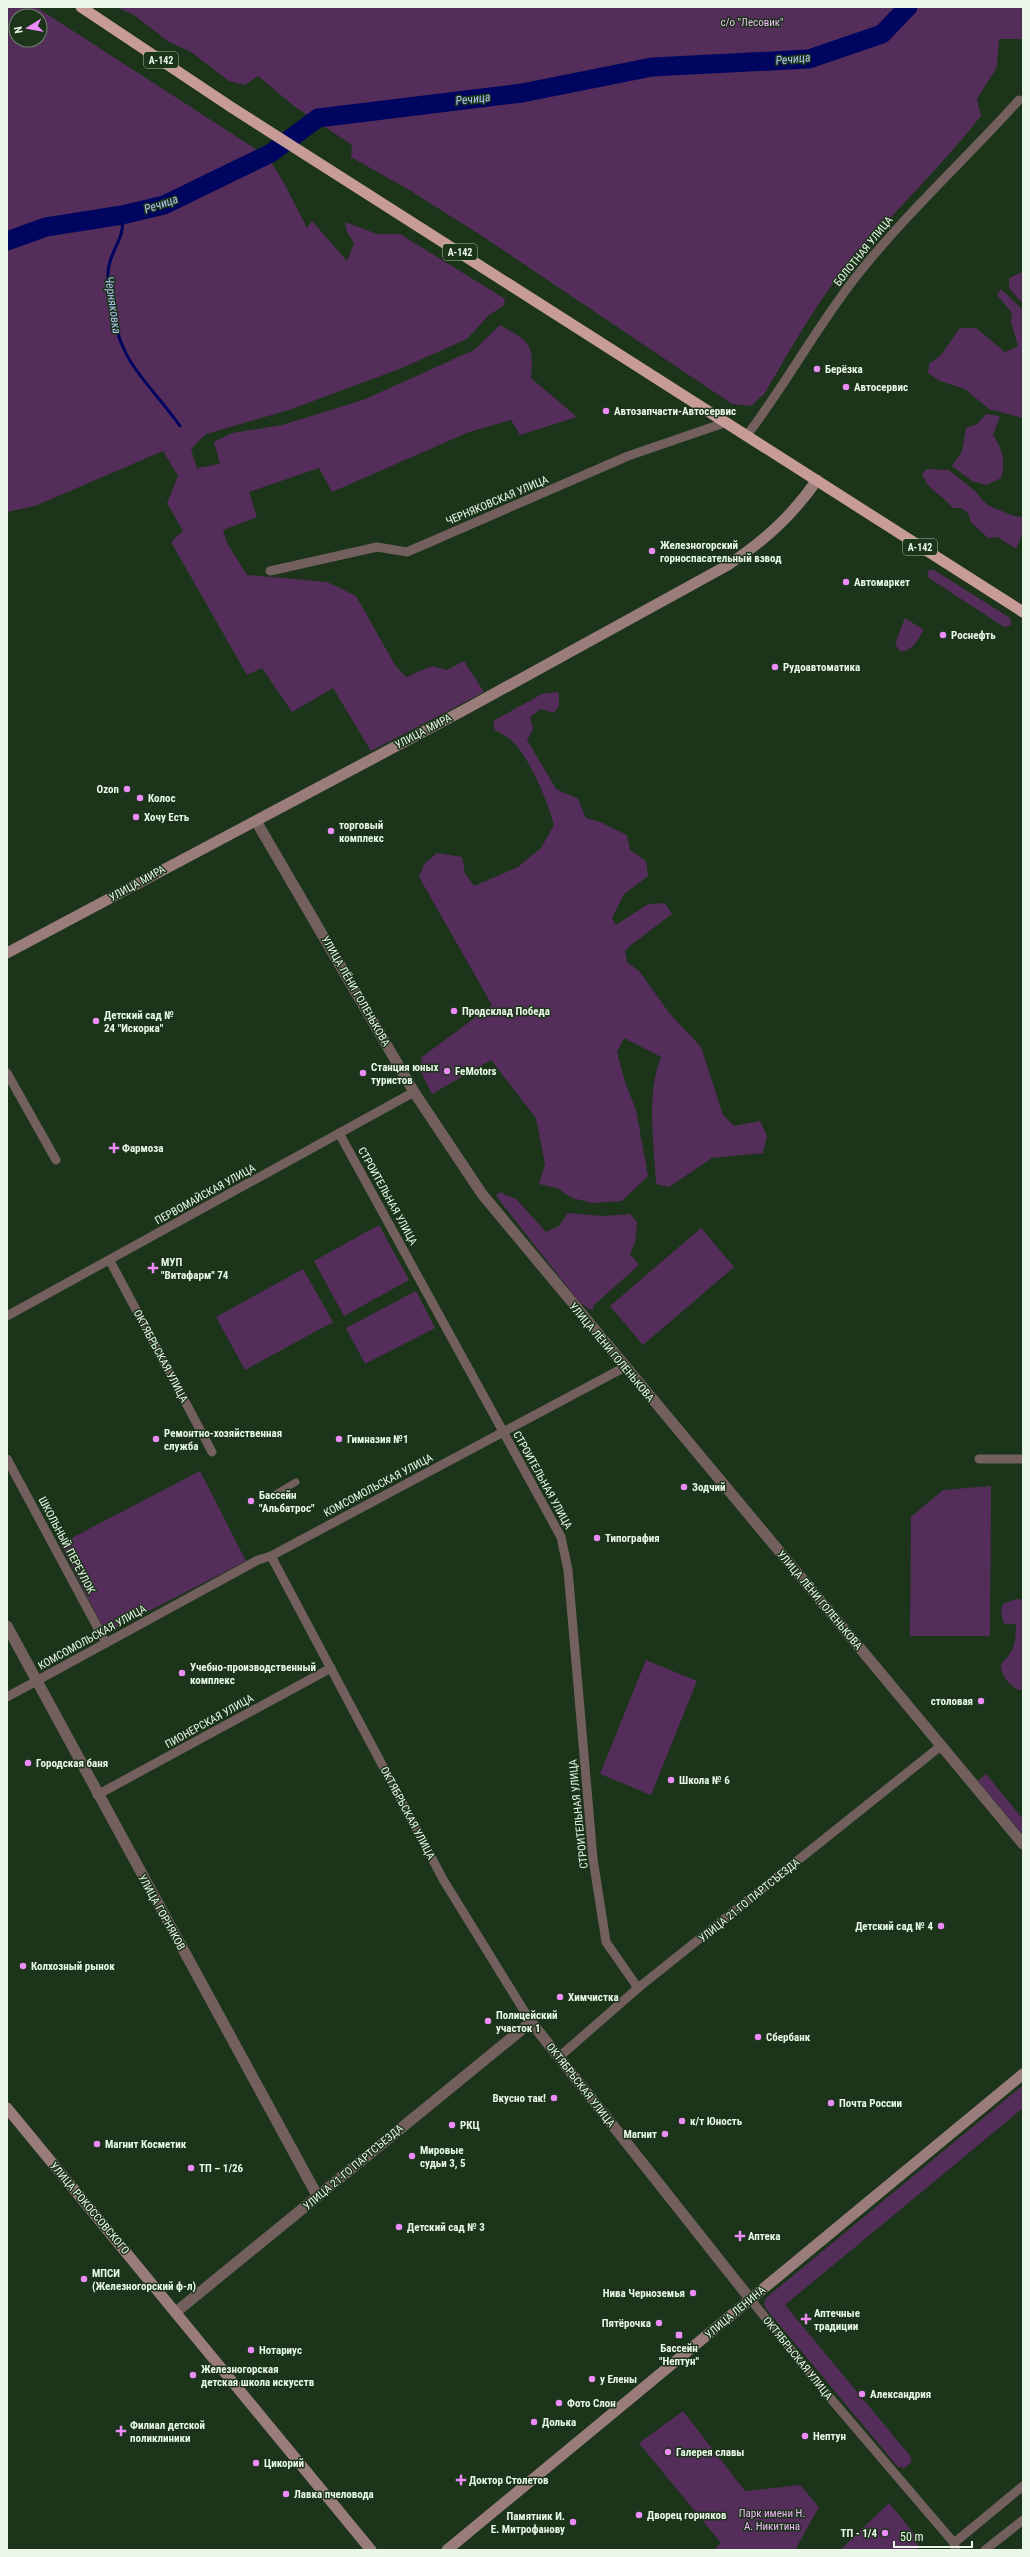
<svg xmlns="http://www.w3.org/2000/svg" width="1030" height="2557" font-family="'Roboto Condensed',sans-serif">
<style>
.green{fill:#552d5a;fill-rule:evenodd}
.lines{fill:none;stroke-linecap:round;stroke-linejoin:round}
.stream{stroke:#00065f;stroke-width:3}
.river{stroke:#00065f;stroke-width:19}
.pedestrian{stroke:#73605e;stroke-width:7}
.minor{stroke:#73605e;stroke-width:9}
.tertiary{stroke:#73605e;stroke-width:11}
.secondary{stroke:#9a7c7a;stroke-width:11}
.trunk{stroke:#c69b98;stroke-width:11}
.poi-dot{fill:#ed8cf9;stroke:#1b341a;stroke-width:1.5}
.labels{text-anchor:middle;stroke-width:3;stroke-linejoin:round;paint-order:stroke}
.shield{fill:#1b341a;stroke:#abbdaa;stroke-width:1}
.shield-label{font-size:10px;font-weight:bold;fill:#e9f8e7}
.park-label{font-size:11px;fill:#f1b7f7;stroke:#1b341a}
.street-label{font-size:11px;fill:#e9f8e7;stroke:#1b341a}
.poi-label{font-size:11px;font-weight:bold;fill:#e9f8e7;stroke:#1b341a;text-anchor:start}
.water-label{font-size:12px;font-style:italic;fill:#acc4f3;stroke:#1b341a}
</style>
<rect width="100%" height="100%" fill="#1b341a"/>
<!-- green -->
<g class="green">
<path d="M7 7H36L257 150 237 174 253 171 271 162 285 185 307 228 312 221 347 261 354 243 347 232 345 222 377 234H400L505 299 504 305 488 316 467 339 402 368 289 410 206 434 191 449 197 468 220 464 214 442 232 433 282 425 363 400 474 350 500 325C530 342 534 343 531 378L577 417 520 435 511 420 469 432 332 492 319 468 249 492 257 517 223 530 227 543 247 575 327 582 356 596 395 665 406 677 432 666 447 670 464 661 484 692 371 751 333 688 292 712 262 668 247 675 171 542 183 531 167 503 178 476 163 451 35 506 7 512ZM16 16H40V40H16Z"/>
<path d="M116 7H1023V39H999L997 67 977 99 981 116C941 167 894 212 851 261 817 301 791 348 765 393L751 406 732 404 485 238 411 191 351 157 352 145 294 106 258 76 245 85 229 81 191 52 169 42 134 15Z"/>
<path d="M1023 272V304L1009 288V278Z"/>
<path d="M1001 289 1023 310V418L989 409 965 389 940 381 928 373 929 364 941 355 960 328H976L1005 352 1018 346 1011 322 1012 313 997 295Z"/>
<path d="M986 414 1000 416 993 435C1003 450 1006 461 1001 478L987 485 972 481 952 466 962 452 966 428 977 424Z"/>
<path d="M927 469 949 470 975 491 987 505 1014 516 1023 517V532L1016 549 998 537 988 538 971 522 968 513 961 508H953C944 497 926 488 922 474Z"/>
<path d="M929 570H934L1010 618 1011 625 1004 627 929 578 927 575Z"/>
<path d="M905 618 924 630C918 639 912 653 900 651L895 644Z"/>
<path d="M559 692V706L554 713 541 709 530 717 533 729 527 740 556 789 578 799 586 818 600 822 627 835 630 850 646 861 648 876 624 894 612 918 616 925 648 904 665 903 672 914 631 945 625 951 627 962 640 972 670 1014 701 1047 723 1115 734 1126 760 1121 767 1136 763 1153 712 1158 669 1187 656 1184C654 1142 646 1097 661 1057L624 1038 617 1052 625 1082 636 1110 648 1176 622 1201 592 1203 572 1198 557 1188 539 1184 545 1164 536 1118 491 1060 432 1094 420 1070 422 1057 492 1005 419 877 424 864 437 853 462 857 465 873 474 886 518 867 541 848 554 825C548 802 529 756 511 740 507 736 500 733 495 730L493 721 542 694Z"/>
<path d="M500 1192 516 1199 546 1232 559 1226 568 1213 601 1216 630 1214 637 1222 635 1243 630 1254 639 1265 593 1306V1311L580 1303 496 1196Z"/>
<path d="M379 1225 409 1280 344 1316 314 1261Z"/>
<path d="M701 1228 734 1267 643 1345 610 1306Z"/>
<path d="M303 1269 333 1322 245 1370 216 1317Z"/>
<path d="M416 1291 435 1328 365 1364 346 1328Z"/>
<path d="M200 1471 246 1561 106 1633 60 1544Z"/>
<path d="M991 1486 990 1636H910L911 1517 943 1490Z"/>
<path d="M1016 1599 1023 1600V1690H1018C1008 1684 1001 1676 1001 1664 1016 1649 1015 1644 1016 1624H1004L1001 1611 1003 1604Z"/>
<path d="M646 1660 697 1681 651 1795 600 1774Z"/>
<path d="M986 1774 1023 1819V1835L978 1781Z"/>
<path d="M1023 2085V2108L785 2305 911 2457V2462L905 2468 898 2467 767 2310 764 2304 766 2298Z"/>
<path d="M683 2411 745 2491 800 2485 819 2507 795 2550H713L721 2543 639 2443Z"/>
<path d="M889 2503 917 2537 918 2550H840Z"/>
</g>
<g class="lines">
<!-- stream -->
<path class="stream" d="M122 215C126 241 109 249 108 273 107 281 110 291 111 300 118 364 146 378 180 426"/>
<!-- river -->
<path class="river" d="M7 241 46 227 122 215 164 205 271 153 318 118 522 93 652 67 809 59 882 34 908 7"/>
<!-- pedestrian -->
<path class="pedestrian" d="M274 1495 296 1482"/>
<!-- minor -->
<g class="minor">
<path d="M747 435C786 384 816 328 855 278 905 214 965 160 1019 100"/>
<path d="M270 571 377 547 407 552 628 456 727 422"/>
<path d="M7 1073 56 1160"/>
<path d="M339 1133 561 1537 568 1570 593 1859 606 1942 638 1988"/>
<path d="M110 1261 212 1452"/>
<path d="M7 1316 414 1092"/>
<path d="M7 1459 106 1643"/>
<path d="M979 1459H1023"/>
<path d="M271 1556 444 1881 531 2022"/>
<path d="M7 1697 258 1560 271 1556 625 1367"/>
<path d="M97 1795 331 1668"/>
<path d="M559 2057 638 1988 942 1745"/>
<path d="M751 2300 826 2393 954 2543 956 2550"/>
<path d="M954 2543 1023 2486"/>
<path d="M985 2550 1023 2520"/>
</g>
<!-- tertiary -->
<g class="tertiary">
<path d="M256 821 414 1092 482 1194 1023 1844"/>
<path d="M7 1626 318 2197"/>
<path d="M176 2312 531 2022 751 2300"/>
</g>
<!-- secondary -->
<g class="secondary">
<path d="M7 953 466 709 728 565C764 541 792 516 817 480"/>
<path d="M7 2108 371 2550"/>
<path d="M447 2550 1023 2074"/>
</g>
<!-- trunk -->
<path class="trunk" d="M81 7 231 107 1023 612"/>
</g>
<!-- markers -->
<g class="poi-dot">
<circle cx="817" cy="369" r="4"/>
<circle cx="846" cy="387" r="4"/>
<circle cx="606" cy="411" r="4"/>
<circle cx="652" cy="551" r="4"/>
<circle cx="846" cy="582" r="4"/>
<circle cx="943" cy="635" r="4"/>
<circle cx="775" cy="667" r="4"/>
<circle cx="127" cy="789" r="4"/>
<circle cx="140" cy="798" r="4"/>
<circle cx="136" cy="817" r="4"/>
<circle cx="331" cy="831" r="4"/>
<circle cx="454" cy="1011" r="4"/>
<circle cx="96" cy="1021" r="4"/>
<circle cx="447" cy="1071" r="4"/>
<circle cx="363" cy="1073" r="4"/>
<path d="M112 1142h4v4h4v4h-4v4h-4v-4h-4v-4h4z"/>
<path d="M151 1262h4v4h4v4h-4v4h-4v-4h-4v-4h4z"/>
<circle cx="156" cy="1439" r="4"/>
<circle cx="339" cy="1439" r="4"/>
<circle cx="684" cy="1487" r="4"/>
<circle cx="251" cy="1501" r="4"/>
<circle cx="597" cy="1538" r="4"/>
<circle cx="182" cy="1673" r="4"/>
<circle cx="981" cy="1701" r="4"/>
<circle cx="28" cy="1763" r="4"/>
<circle cx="671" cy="1780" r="4"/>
<circle cx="941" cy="1926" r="4"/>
<circle cx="23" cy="1966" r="4"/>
<circle cx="560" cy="1997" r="4"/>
<circle cx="488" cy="2021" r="4"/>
<circle cx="758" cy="2037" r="4"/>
<circle cx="554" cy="2098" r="4"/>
<circle cx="831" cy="2103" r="4"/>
<circle cx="682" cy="2121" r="4"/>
<circle cx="452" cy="2125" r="4"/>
<circle cx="665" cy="2134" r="4"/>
<circle cx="97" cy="2144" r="4"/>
<circle cx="412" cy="2156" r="4"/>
<circle cx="191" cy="2168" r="4"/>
<circle cx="399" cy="2227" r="4"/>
<path d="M738 2230h4v4h4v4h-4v4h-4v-4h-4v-4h4z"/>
<circle cx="84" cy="2279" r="4"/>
<circle cx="693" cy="2293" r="4"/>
<path d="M804 2313h4v4h4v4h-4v4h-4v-4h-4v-4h4z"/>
<circle cx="659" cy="2323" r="4"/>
<rect x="675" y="2331" width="8" height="8" rx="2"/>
<circle cx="251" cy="2350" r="4"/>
<circle cx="193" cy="2375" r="4"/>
<circle cx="592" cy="2379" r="4"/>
<circle cx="862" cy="2394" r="4"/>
<circle cx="559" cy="2403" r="4"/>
<circle cx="534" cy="2422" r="4"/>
<path d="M119 2425h4v4h4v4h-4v4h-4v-4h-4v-4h4z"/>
<circle cx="805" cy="2436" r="4"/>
<circle cx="668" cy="2452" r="4"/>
<circle cx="256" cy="2463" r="4"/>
<path d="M459 2474h4v4h4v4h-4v4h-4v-4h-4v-4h4z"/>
<circle cx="286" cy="2494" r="4"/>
<circle cx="639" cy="2515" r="4"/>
<circle cx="573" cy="2522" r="4"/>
<circle cx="885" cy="2533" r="4"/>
</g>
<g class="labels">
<!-- shield labels -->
<g class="shield">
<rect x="144" y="52" width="34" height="16" rx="3"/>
<rect x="443" y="244" width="34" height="16" rx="3"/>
<rect x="903" y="539" width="34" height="16" rx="3"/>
</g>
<g class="shield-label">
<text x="161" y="64">А-142</text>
<text x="460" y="256">А-142</text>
<text x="920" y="551">А-142</text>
</g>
<!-- park labels -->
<g class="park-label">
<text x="752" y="26">с/о "Лесовик"</text>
<text x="772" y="2517">Парк имени Н.<tspan x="772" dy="13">А. Никитина</tspan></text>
</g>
<!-- street labels -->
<g class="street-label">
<text transform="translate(863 251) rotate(-51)" y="4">БОЛОТНАЯ УЛИЦА</text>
<text transform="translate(497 500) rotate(-23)" y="4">ЧЕРНЯКОВСКАЯ УЛИЦА</text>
<text transform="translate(423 731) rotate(-28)" y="4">УЛИЦА МИРА</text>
<text transform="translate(137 883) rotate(-29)" y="4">УЛИЦА МИРА</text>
<text transform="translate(356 991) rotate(60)" y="4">УЛИЦА ЛЁНИ ГОЛЕНЬКОВА</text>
<text transform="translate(205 1194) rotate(-29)" y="4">ПЕРВОМАЙСКАЯ УЛИЦА</text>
<text transform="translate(388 1196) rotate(61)" y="4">СТРОИТЕЛЬНАЯ УЛИЦА</text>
<text transform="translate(612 1352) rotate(50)" y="4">УЛИЦА ЛЁНИ ГОЛЕНЬКОВА</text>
<text transform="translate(161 1356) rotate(62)" y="4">ОКТЯБРЬСКАЯ УЛИЦА</text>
<text transform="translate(543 1480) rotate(61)" y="4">СТРОИТЕЛЬНАЯ УЛИЦА</text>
<text transform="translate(378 1485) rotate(-28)" y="4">КОМСОМОЛЬСКАЯ УЛИЦА</text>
<text transform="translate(67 1545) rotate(62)" y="4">ШКОЛЬНЫЙ ПЕРЕУЛОК</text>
<text transform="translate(820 1600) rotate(50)" y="4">УЛИЦА ЛЁНИ ГОЛЕНЬКОВА</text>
<text transform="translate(92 1637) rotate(-29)" y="4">КОМСОМОЛЬСКАЯ УЛИЦА</text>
<text transform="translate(209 1721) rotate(-29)" y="4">ПИОНЕРСКАЯ УЛИЦА</text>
<text transform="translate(408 1813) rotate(62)" y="4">ОКТЯБРЬСКАЯ УЛИЦА</text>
<text transform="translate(578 1814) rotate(-96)" y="4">СТРОИТЕЛЬНАЯ УЛИЦА</text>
<text transform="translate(749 1900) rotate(-39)" y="4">УЛИЦА 21-ГО ПАРТСЪЕЗДА</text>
<text transform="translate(162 1912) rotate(61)" y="4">УЛИЦА ГОРНЯКОВ</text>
<text transform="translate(581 2085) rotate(52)" y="4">ОКТЯБРЬСКАЯ УЛИЦА</text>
<text transform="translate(353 2167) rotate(-40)" y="4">УЛИЦА 21-ГО ПАРТСЪЕЗДА</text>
<text transform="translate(90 2208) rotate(50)" y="4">УЛИЦА РОКОССОВСКОГО</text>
<text transform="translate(735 2312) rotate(-40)" y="4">УЛИЦА ЛЕНИНА</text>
<text transform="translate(798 2358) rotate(51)" y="4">ОКТЯБРЬСКАЯ УЛИЦА</text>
</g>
<!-- poi labels -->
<g class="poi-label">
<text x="825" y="373">Берёзка</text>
<text x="854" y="391">Автосервис</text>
<text x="614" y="415">Автозапчасти-Автосервис</text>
<text x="660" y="549">Железногорский<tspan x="660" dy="13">горноспасательный взвод</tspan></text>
<text x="854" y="586">Автомаркет</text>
<text x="951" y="639">Роснефть</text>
<text x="783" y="671">Рудоавтоматика</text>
<text x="119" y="793" text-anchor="end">Ozon</text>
<text x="148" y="802">Колос</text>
<text x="144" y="821">Хочу Есть</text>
<text x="339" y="829">торговый<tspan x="339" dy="13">комплекс</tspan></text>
<text x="462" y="1015">Продсклад Победа</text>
<text x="104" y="1019">Детский сад №<tspan x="104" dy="13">24 "Искорка"</tspan></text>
<text x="371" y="1071">Станция юных<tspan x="371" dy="13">туристов</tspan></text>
<text x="455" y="1075">FeMotors</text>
<text x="122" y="1152">Фармоза</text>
<text x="161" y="1266">МУП<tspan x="161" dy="13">"Витафарм" 74</tspan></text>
<text x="164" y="1437">Ремонтно-хозяйственная<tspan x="164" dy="13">служба</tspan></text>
<text x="347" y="1443">Гимназия №1</text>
<text x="692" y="1491">Зодчий</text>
<text x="259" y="1499">Бассейн<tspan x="259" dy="13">"Альбатрос"</tspan></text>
<text x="605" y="1542">Типография</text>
<text x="190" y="1671">Учебно-производственный<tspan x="190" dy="13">комплекс</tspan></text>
<text x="973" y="1705" text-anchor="end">столовая</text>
<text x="36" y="1767">Городская баня</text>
<text x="679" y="1784">Школа № 6</text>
<text x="933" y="1930" text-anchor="end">Детский сад № 4</text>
<text x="31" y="1970">Колхозный рынок</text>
<text x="568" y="2001">Химчистка</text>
<text x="496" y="2019">Полицейский<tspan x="496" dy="13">участок 1</tspan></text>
<text x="766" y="2041">Сбербанк</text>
<text x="546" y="2102" text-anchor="end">Вкусно так!</text>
<text x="839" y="2107">Почта России</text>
<text x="690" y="2125">к/т Юность</text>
<text x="460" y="2129">РКЦ</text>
<text x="657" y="2138" text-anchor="end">Магнит</text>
<text x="105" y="2148">Магнит Косметик</text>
<text x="420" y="2154">Мировые<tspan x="420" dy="13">судьи 3, 5</tspan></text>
<text x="199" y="2172">ТП – 1/26</text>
<text x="407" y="2231">Детский сад № 3</text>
<text x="748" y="2240">Аптека</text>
<text x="92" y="2277">МПСИ<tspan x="92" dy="13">(Железногорский ф-л)</tspan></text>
<text x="685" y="2297" text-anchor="end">Нива Черноземья</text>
<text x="814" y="2317">Аптечные<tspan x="814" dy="13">традиции</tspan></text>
<text x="651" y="2327" text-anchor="end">Пятёрочка</text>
<text x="679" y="2352" text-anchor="middle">Бассейн<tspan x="679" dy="13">"Нептун"</tspan></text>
<text x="259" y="2354">Нотариус</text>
<text x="201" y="2373">Железногорская<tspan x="201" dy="13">детская школа искусств</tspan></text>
<text x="600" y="2383">у Елены</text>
<text x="870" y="2398">Александрия</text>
<text x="567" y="2407">Фото Слон</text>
<text x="542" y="2426">Долька</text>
<text x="130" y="2429">Филиал детской<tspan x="130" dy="13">поликлиники</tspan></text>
<text x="813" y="2440">Нептун</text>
<text x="676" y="2456">Галерея славы</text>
<text x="264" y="2467">Цикорий</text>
<text x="469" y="2484">Доктор Столетов</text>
<text x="294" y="2498">Лавка пчеловода</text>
<text x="647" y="2519">Дворец горняков</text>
<text x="565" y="2520" text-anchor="end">Памятник И.<tspan x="565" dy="13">Е. Митрофанову</tspan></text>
<text x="877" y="2537" text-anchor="end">ТП - 1/4</text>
</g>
<!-- water labels -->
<g class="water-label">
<text transform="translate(793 59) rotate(-6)" y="4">Речица</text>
<text transform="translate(473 99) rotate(-7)" y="4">Речица</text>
<text transform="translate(161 204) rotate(-19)" y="4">Речица</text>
<text transform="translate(113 305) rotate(82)" y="4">Черняковка</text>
</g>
</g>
<!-- border -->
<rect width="1030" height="2557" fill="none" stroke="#e9f8e7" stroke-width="16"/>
<!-- north arrow -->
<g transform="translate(28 28) rotate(259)"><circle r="19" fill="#1b341a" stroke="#6d826c"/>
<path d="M0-3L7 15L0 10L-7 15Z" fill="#ed8cf9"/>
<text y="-6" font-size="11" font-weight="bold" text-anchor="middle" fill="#e9f8e7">N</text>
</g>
<!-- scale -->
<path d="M894 2541v6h78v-6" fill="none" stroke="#e9f8e7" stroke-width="2"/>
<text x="900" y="2541" font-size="12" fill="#e9f8e7" stroke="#1b341a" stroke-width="3" paint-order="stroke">50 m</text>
</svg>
